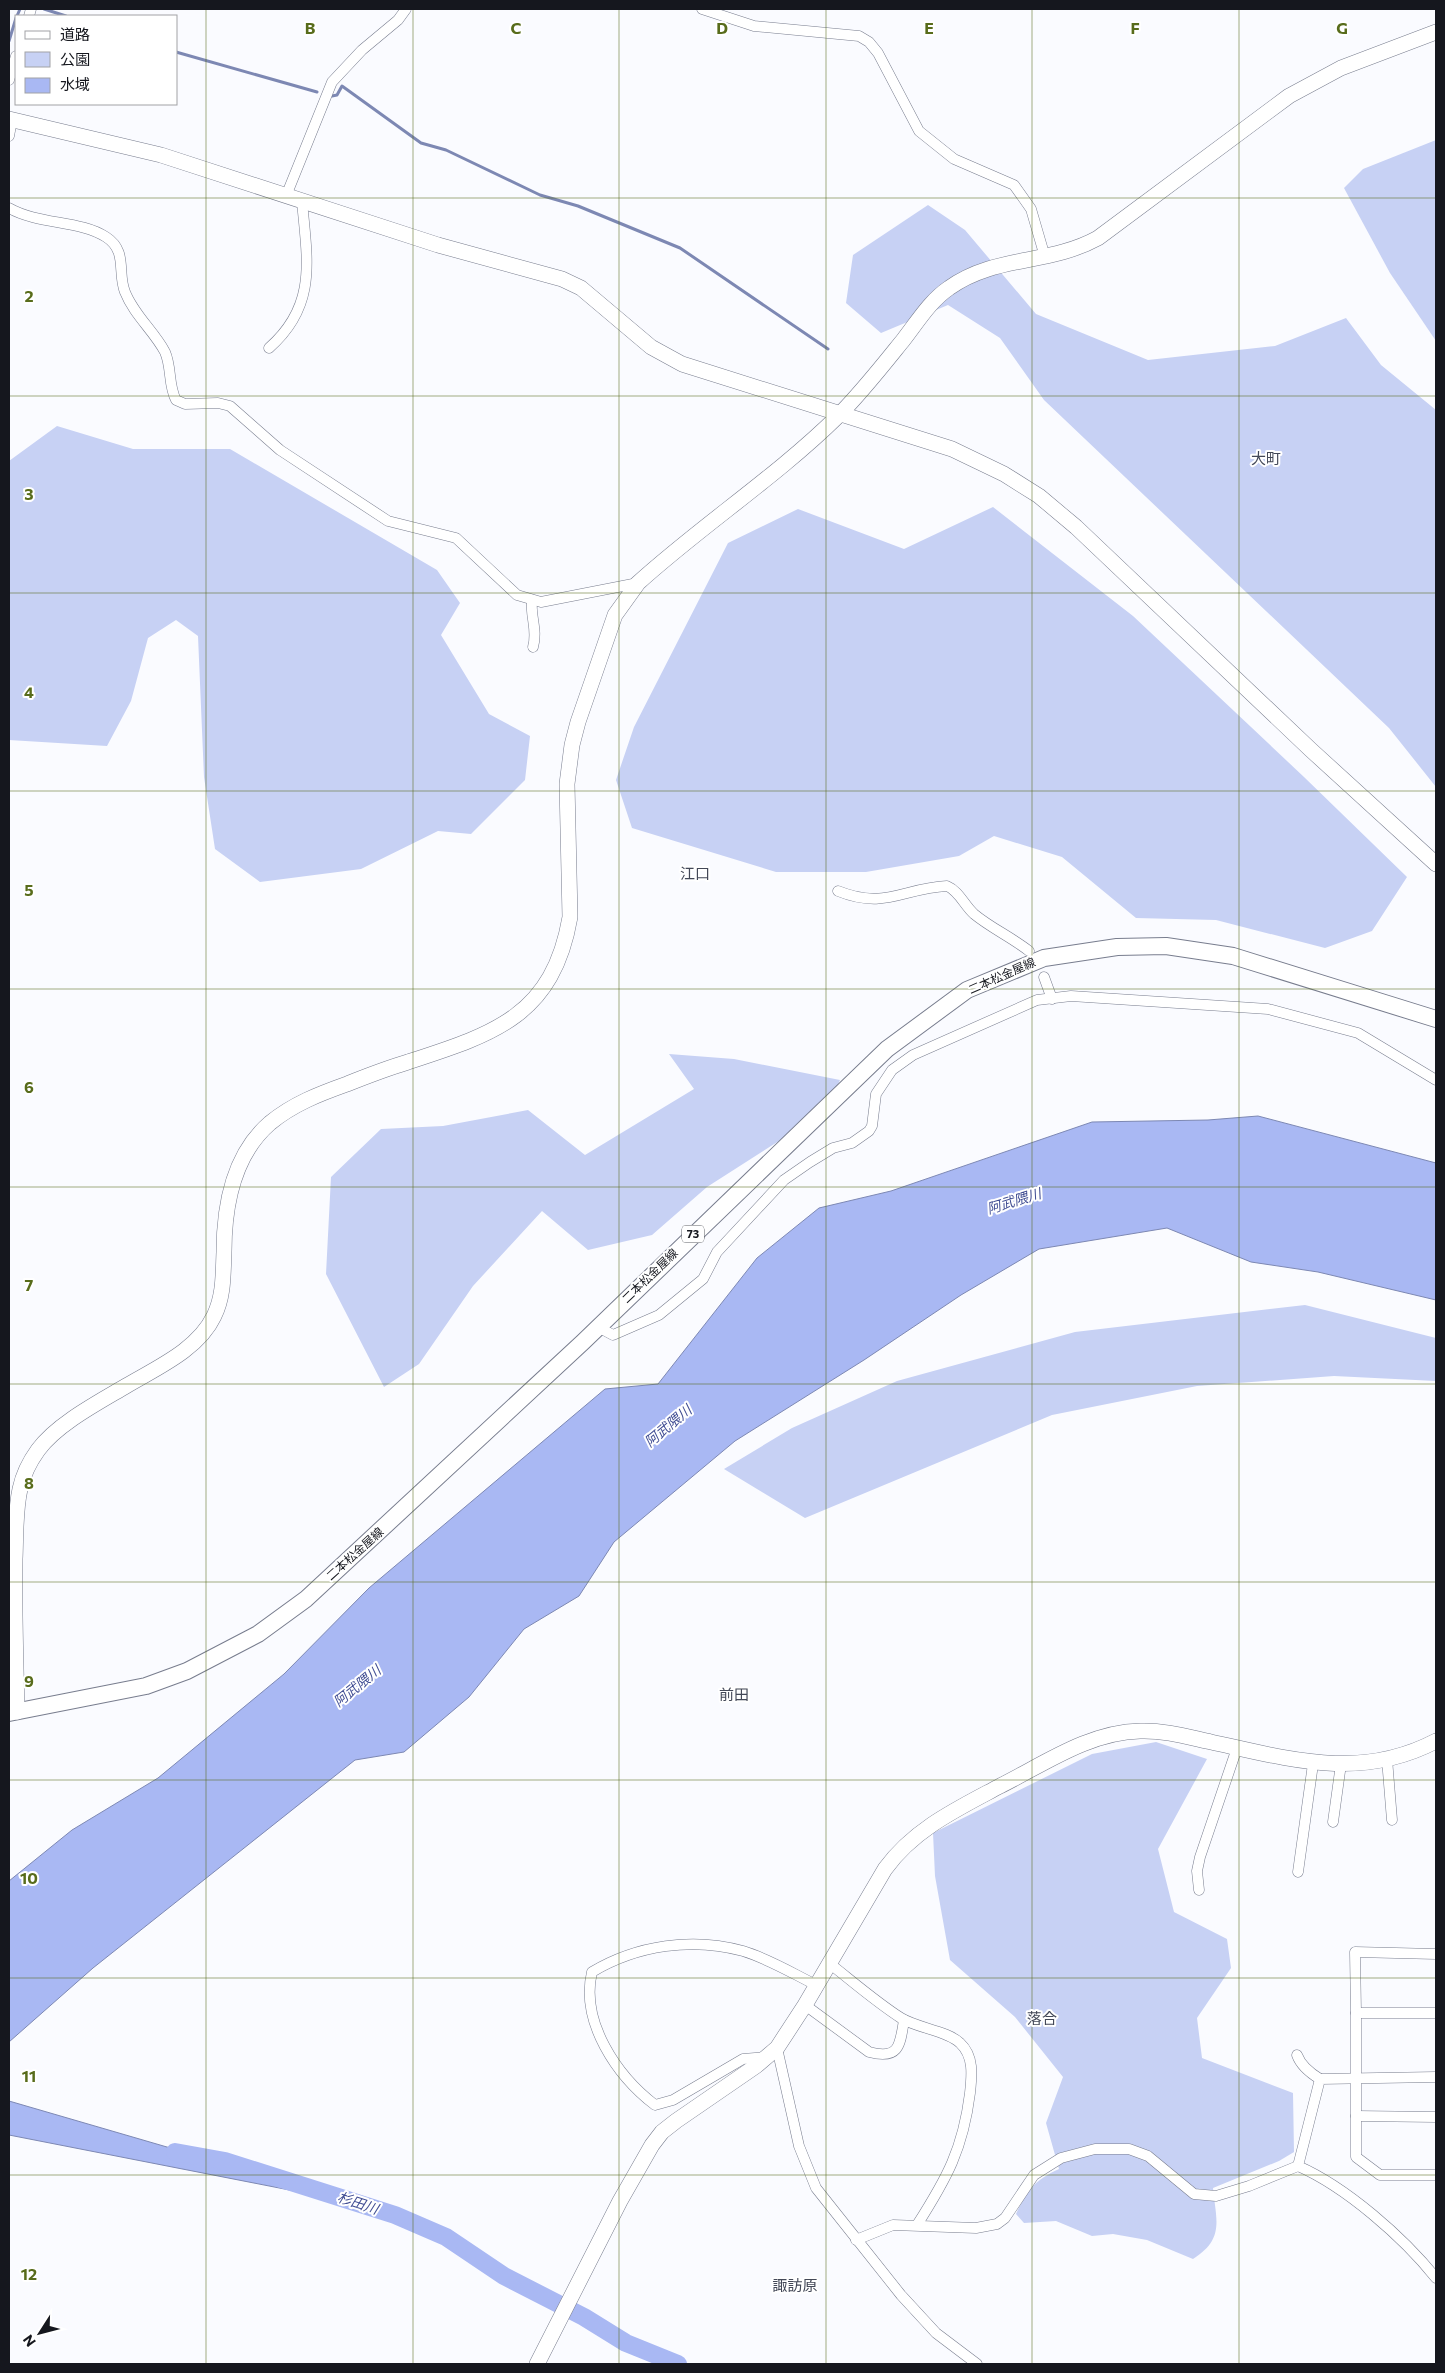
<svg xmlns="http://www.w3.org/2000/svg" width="1445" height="2373" font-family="Commissioner,'Noto Sans JP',sans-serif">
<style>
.green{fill:#c7d1f4}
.water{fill:#a9b8f3;stroke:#7d88b3}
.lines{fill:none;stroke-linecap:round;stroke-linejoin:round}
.stream{stroke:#7d88b3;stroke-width:3}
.river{stroke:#a9b8f3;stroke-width:18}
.street-casing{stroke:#787d8e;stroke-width:11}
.secondary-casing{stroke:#787d8e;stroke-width:16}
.primary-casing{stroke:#787d8e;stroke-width:18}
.street{stroke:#fff;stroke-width:10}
.secondary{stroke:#fff;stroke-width:15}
.primary{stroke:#fff;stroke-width:16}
.grid{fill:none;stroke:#586c1b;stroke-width:1;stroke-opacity:0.55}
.labels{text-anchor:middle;stroke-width:4;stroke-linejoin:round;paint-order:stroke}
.shield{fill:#fff;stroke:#5b5d62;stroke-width:1}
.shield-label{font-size:11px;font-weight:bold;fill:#15171e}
.street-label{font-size:12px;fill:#15171e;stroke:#fff}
.water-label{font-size:14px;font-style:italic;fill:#404d93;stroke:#fff}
.quarter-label{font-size:15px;fill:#434857;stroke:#fff}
.grid-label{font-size:16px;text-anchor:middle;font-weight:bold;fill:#586c1b;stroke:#fff;stroke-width:4;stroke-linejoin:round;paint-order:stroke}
</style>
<rect width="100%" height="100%" fill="#fafbff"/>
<!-- green -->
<g class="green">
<path d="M1436 140V341L1390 273 1344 188 1363 169Z"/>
<path d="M928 205 965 230 1036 314 1148 360 1275 346 1346 318 1381 365 1436 410V787L1389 728 1044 400 1000 338 948 305 881 333 846 303 853 255Z"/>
<path d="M57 426 133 449H230L437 570 460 603 441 635 489 714 530 736 525 780 471 834 438 831 361 869 260 882 215 849 204 777 198 636 176 620 148 638 131 701 107 746 9 740V461Z"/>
<path d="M993 507 1133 616 1304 777 1407 877 1372 931 1325 948 1216 920 1136 918 1062 857 994 836 959 856 866 872H776L632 828 616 780 634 727 728 543 798 509 904 549Z"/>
<path d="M669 1054 734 1059 840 1080 826 1111 707 1187 652 1235 588 1250 542 1211 473 1286 419 1364 384 1387 326 1274 331 1177 381 1129 443 1126 528 1110 585 1155 694 1089Z"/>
<path d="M1305 1305 1436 1338V1381L1334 1376 1197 1386 1052 1415 805 1518 724 1469 792 1428 897 1381 1075 1332Z"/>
<path d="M1156 1742 1207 1759 1158 1849 1174 1912 1227 1939 1231 1968 1197 2018 1202 2058 1293 2093 1294 2152 1279 2161 1213 2188C1216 2220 1225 2239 1193 2259L1147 2240 1113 2234 1092 2236 1056 2221 1024 2223 1016 2214C1027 2190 1035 2180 1059 2169L1046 2123 1063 2077 1015 2017 950 1960 935 1876 933 1833 1092 1754Z"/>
</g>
<!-- water -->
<g class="water">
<path d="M1258 1116 1436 1163V1300L1318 1272 1251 1262 1167 1228 1039 1249 961 1295 864 1360 735 1441 614 1542 579 1596 524 1629 469 1697 404 1752 355 1760 93 1968 9 2042V1881L72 1830 158 1778 284 1674 369 1588 605 1389 658 1384 757 1258 819 1208 891 1191 1092 1122 1208 1120Z"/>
<path d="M9 2101 366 2205 9 2135Z"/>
</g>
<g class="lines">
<!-- stream -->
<g class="stream">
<path d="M44 9 66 16"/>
<path d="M17 16 20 9"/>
<path d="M9 41 16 18"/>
<path d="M176 52 317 92"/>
<path d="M332 96 337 95 342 86 421 143 446 150 540 195 578 206 680 248 828 349"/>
</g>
<!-- river -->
<path class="river" d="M175 2152 225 2161 395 2215 446 2237 504 2276 584 2317 626 2343 678 2364"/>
<defs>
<g id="street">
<path d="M702 9 754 26 859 36 869 42 878 53 919 131 954 159 1014 185 1031 209 1045 257"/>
<path d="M29 16 31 9"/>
<path d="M9 80 16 56"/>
<path d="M9 136 12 120"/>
<path d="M286 196 332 82 362 50 398 20 406 9"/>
<path d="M9 208C39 225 80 220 106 237 128 251 117 273 125 292 134 315 154 331 165 352 172 368 168 385 176 400L185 404 218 403 230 406 280 450 388 521 456 538 517 595 541 602 638 583"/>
<path d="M269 348C318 305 307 259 302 201"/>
<path d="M532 600C530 616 538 631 533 647"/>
<path d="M838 891C885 910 903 888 947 886 959 891 964 905 974 914 991 928 1011 937 1029 951"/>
<path d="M1044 977 1052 999"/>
<path d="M598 1327 613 1335 659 1315 703 1279 717 1252 784 1180 810 1162 833 1148 852 1143 869 1131 872 1126 876 1094 892 1070 913 1055 1037 1000 1071 996 1268 1009 1358 1033 1436 1080"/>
<path d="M1387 1759 1392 1820"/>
<path d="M1333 1822 1341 1764"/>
<path d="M1298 1872 1313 1764"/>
<path d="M1199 1890 1197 1871 1200 1857 1237 1748"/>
<path d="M1436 1954 1355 1952 1356 2013H1436"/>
<path d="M829 1963C852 1981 876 2002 901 2018 917 2028 948 2031 960 2043 974 2056 972 2075 970 2093 963 2149 947 2178 917 2225"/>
<path d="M805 2005 869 2052C899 2060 900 2046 904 2020"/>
<path d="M1356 2013V2157L1380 2175H1436"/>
<path d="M777 2048 799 2146 816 2188 901 2295 936 2333 977 2364"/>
<path d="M1297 2055C1301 2066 1310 2073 1320 2079"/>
<path d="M766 2057 743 2059 673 2100 655 2105C617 2076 580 2022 592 1972 637 1945 693 1937 743 1951 769 1959 792 1973 816 1985"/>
<path d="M1436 2077 1320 2079 1298 2166C1346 2187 1403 2237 1436 2278"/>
<path d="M1356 2116 1436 2117"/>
<path d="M856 2240 893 2225 976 2228 997 2224 1005 2218 1034 2175 1061 2158 1095 2149H1129L1148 2156 1194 2194 1216 2196 1249 2186 1298 2166"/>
</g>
<g id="secondary">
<path d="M9 119 161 155 438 245 562 279 581 288 651 347 682 364 952 449 1004 474 1039 496 1076 527 1311 750 1436 864"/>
<path d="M17 1712C16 1661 14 1610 15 1559 16 1536 15 1512 20 1489 23 1475 30 1461 38 1450 57 1424 99 1402 126 1386 156 1368 198 1350 214 1316 224 1296 223 1274 224 1252 224 1206 233 1155 270 1123 293 1104 319 1094 347 1084 367 1076 388 1068 408 1062 494 1034 553 1016 570 917L567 784 572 745 578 722 615 615 638 583C702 525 776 477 838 416 862 392 883 365 904 339 918 321 930 301 949 288 995 255 1049 265 1098 238L1289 96 1341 68 1436 32"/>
<path d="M537 2364 620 2201 652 2145 662 2132 676 2121 756 2066 777 2048 805 2005 885 1869C914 1829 957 1809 1000 1786 1044 1764 1089 1732 1140 1731 1164 1730 1188 1737 1211 1742 1289 1759 1360 1781 1436 1741"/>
</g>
<path id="primary" d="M9 1713 146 1686 187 1671 258 1634 306 1599 583 1342 887 1049 967 990 1044 958 1117 947 1166 946 1233 956 1436 1019"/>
</defs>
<!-- street casing -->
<use href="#street" class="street-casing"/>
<!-- secondary casing -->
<use href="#secondary" class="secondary-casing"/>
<!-- primary casing -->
<use href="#primary" class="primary-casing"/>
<!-- street -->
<use href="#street" class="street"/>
<!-- secondary -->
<use href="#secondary" class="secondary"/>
<!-- primary -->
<use href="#primary" class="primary"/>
</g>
<!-- grid -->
<path class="grid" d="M206 9V2364M413 9V2364M619 9V2364M826 9V2364M1032 9V2364M1239 9V2364M9 198H1436M9 396H1436M9 593H1436M9 791H1436M9 989H1436M9 1187H1436M9 1384H1436M9 1582H1436M9 1780H1436M9 1978H1436M9 2175H1436"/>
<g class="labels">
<!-- shield labels -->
<rect class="shield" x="682" y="1225.5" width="22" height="17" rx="4"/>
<g class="shield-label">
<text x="693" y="1238">73</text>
</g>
<!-- street labels -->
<g class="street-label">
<text transform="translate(1002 976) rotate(-24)" y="4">二本松金屋線</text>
<text transform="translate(650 1276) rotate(-44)" y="4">二本松金屋線</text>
<text transform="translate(355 1554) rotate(-42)" y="4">二本松金屋線</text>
</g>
<!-- water labels -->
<g class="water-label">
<text transform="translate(1014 1201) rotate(-17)" y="5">阿武隈川</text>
<text transform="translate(668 1426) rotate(-40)" y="5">阿武隈川</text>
<text transform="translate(357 1686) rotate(-39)" y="5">阿武隈川</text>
<text transform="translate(358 2203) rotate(18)" y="5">杉田川</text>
</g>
<!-- quarter labels -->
<g class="quarter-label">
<text x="1266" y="464">大町</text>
<text x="695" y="879">江口</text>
<text x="734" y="1700">前田</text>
<text x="1042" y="2024">落合</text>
<text x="795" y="2291">諏訪原</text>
</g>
</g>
<g class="grid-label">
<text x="310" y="34">B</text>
<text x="516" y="34">C</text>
<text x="722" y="34">D</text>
<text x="929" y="34">E</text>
<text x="1135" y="34">F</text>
<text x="1342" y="34">G</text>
<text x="29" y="302">2</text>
<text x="29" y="500">3</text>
<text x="29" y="698">4</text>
<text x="29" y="896">5</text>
<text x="29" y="1093">6</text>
<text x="29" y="1291">7</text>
<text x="29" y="1489">8</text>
<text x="29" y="1687">9</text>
<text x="29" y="1884">10</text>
<text x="29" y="2082">11</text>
<text x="29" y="2280">12</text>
</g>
<!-- border -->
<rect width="1445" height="2373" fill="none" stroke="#15171e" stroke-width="20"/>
<!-- legend -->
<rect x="15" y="15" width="162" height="90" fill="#ffffff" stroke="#a1a2a5"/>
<rect x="25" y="31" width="25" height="8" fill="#ffffff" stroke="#a1a2a5"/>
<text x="60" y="40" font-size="15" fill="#15171e">道路</text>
<rect x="25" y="52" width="25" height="15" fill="#c7d1f4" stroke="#a1a2a5"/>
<text x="60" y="65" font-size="15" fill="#15171e">公園</text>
<rect x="25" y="78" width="25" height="15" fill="#a9b8f3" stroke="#a1a2a5"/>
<text x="60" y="90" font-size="15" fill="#15171e">水域</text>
<!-- north arrow -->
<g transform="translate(40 2333) rotate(234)" stroke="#ffffff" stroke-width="4" paint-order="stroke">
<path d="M0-4L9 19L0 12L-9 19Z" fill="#15171e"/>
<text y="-8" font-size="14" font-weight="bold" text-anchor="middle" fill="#15171e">N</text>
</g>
</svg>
